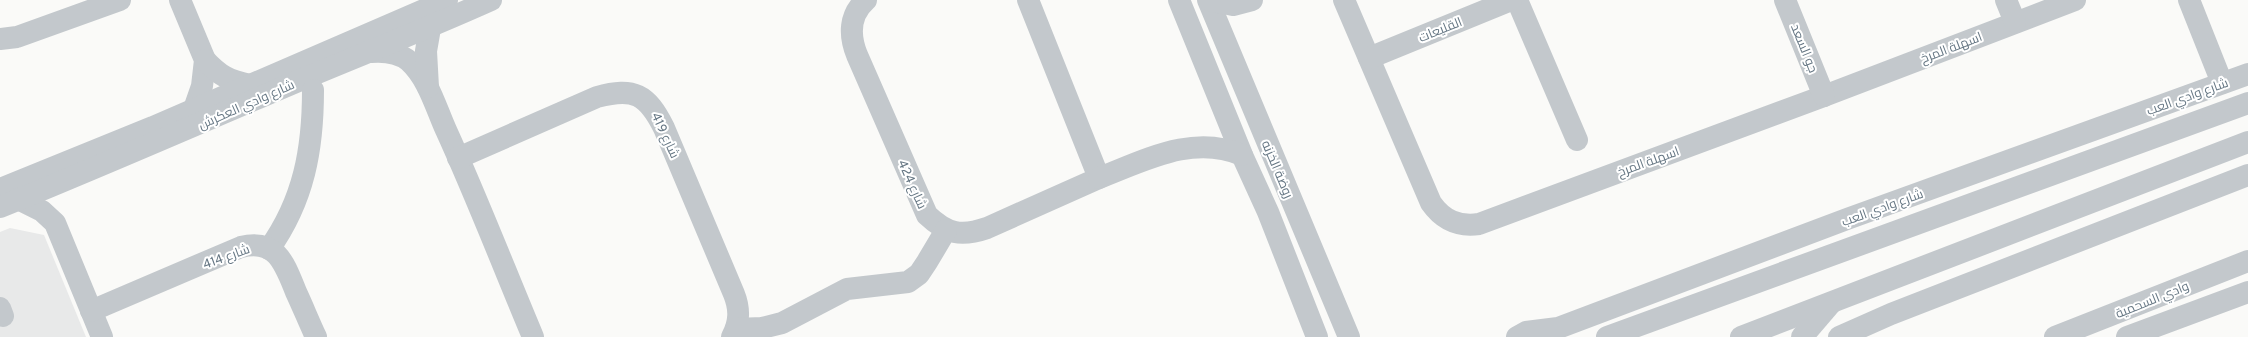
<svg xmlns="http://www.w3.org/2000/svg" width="2248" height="337" font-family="Overpass,Cairo,sans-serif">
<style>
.built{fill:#e8e9e9}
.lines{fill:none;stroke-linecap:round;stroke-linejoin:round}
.minor{stroke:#c3c8cc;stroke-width:22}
.labels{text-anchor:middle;stroke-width:4;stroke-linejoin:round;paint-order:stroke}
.street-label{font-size:13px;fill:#657683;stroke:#fff}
</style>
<rect width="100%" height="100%" fill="#fafaf8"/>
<!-- built -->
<path class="built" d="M10 228 44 235 86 337H0V232Z"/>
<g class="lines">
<!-- minor -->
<g class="minor">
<path d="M180 0 205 60 202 86 194 109"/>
<path d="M866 0C849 15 849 35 857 55L927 215C947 234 961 237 987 228L1099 178 1028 0"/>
<path d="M1179 0 1242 155 1268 212 1317 337"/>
<path d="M1208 0 1349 337"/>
<path d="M1209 0 1233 5 1252 0"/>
<path d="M1344 0 1431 203C1443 220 1458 227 1479 224L1824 96 2075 0"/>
<path d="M1517 0 1577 140"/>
<path d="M1785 0 1824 96"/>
<path d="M2006 0 2015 22"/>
<path d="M2189 0 2222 83"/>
<path d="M0 39 17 37 120 0"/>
<path d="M371 52C384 51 398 52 409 61 428 78 436 108 446 130 477 198 504 268 533 337"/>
<path d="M1369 58 1511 0"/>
<path d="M205 60C220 76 228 80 250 85"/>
<path d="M428 87 426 51 430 28"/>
<path d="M458 158 597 97C634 87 647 94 664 128L734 294C740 309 740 322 732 337"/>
<path d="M1099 178C1146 160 1193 134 1242 155"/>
<path d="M0 189 153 127 447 0"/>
<path d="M18 199 42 211 55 223 102 337"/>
<path d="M0 207C104 165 206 120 310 76 370 51 431 27 491 0"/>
<path d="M269 249C304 200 313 149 313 90"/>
<path d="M0 308 3 316"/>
<path d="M91 311 241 247C277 238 285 265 296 292 303 307 309 322 316 337"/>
<path d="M736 329 762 328 782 323 847 289 908 282 919 274 927 262 946 230"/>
<path d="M1517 337 1526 332 1558 328 1847 219 2248 74"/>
<path d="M1607 337 2248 103"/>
<path d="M1741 337 2248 142"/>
<path d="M1802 337 1831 303"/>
<path d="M1839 337 1891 314 2248 175"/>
<path d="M2055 337 2248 261"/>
<path d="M2127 337 2248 292"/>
</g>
</g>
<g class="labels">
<!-- street labels -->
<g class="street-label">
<text transform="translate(1440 29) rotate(-22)" y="5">القليعات</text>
<text transform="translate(1951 47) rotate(-21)" y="5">اسهلة المرخ</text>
<text transform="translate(1805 48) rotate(68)" y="5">جو السعد</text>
<text transform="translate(2187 96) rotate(-20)" y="5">شارع وادي العب</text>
<text transform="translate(246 104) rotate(-24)" y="5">شارع وادي العكرش</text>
<text transform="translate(666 135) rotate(65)" y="5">شارع 419</text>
<text transform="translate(1648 161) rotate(-20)" y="5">اسهلة المرخ</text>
<text transform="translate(1278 169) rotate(67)" y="5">روضة الخزنه</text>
<text transform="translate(913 184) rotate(66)" y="5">شارع 424</text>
<text transform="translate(1882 207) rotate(-20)" y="5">شارع وادي العب</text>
<text transform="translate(226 256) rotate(-20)" y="5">شارع 414</text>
<text transform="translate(2152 299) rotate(-22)" y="5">وادي السحمية</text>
</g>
</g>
</svg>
